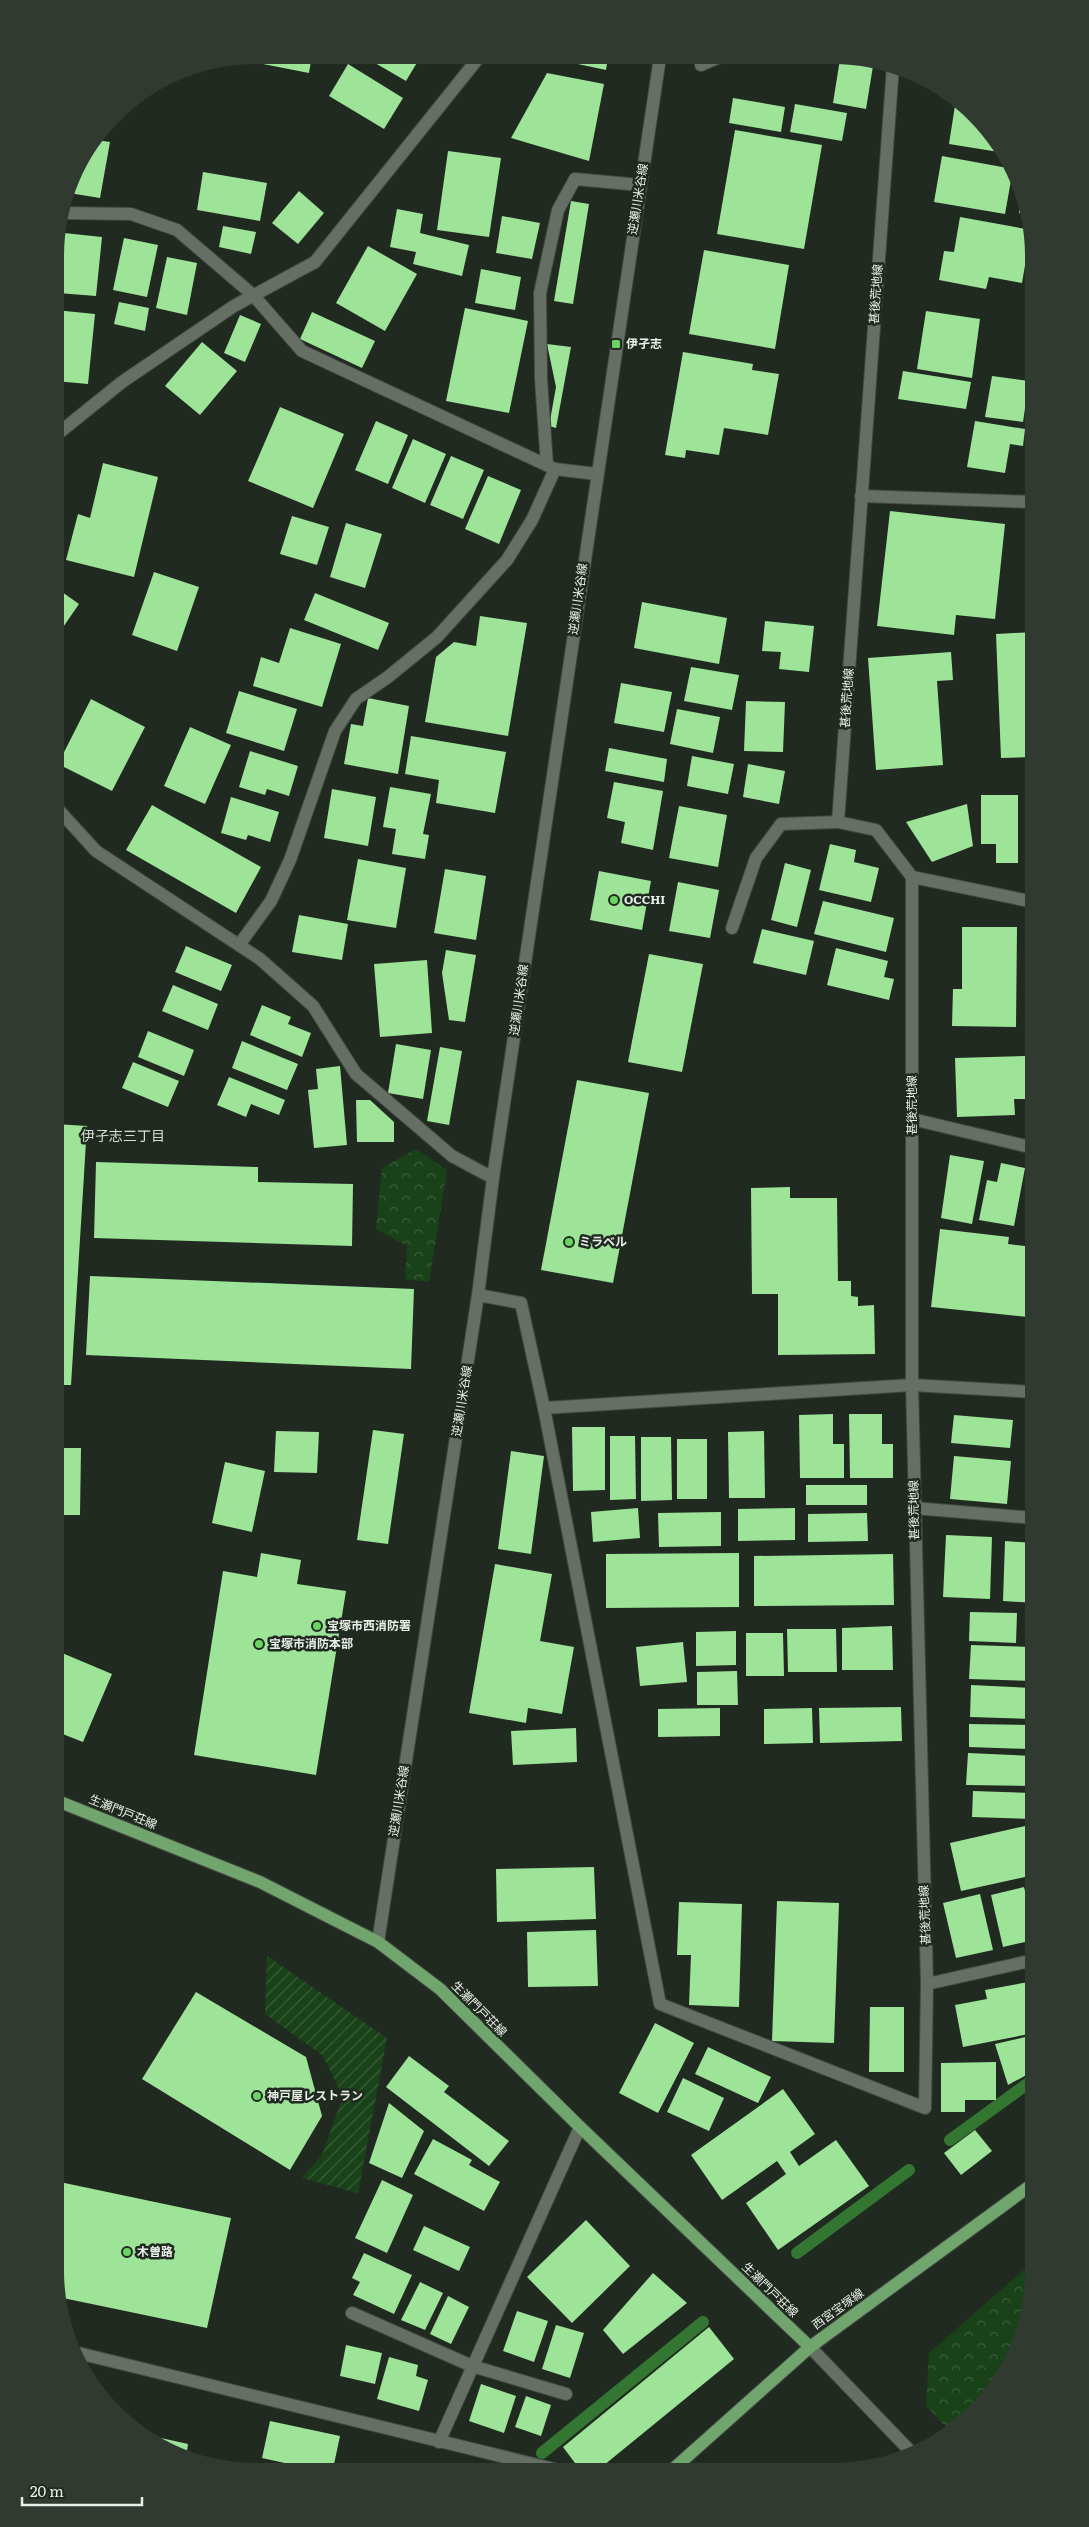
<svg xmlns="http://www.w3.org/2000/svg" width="1089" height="2527" font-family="Literata,'Noto Sans JP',serif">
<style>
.park{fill:url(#park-crowns)}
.garden{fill:url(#garden-furrows)}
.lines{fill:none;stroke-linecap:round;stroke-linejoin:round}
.stream{stroke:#337631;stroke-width:12}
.building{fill:#9de398}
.minor-casing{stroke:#40483f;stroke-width:14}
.major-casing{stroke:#40483f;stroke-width:14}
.minor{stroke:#656f64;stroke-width:12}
.major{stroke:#71a56e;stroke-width:12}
.poi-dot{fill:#69d464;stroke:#212a20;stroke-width:2}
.labels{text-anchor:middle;stroke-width:5;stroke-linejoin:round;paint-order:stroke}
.street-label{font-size:12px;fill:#e9efe8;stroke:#212a20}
.poi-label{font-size:12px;font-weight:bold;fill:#e9efe8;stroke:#212a20;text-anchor:start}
.neighbourhood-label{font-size:14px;fill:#d4dfd3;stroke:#212a20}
</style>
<defs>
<pattern id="park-crowns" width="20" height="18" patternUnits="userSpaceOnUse" patternTransform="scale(1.25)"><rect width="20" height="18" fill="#194218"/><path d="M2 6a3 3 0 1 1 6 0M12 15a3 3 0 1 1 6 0" fill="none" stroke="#3a5e3a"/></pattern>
<pattern id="garden-furrows" width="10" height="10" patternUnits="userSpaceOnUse" patternTransform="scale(1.25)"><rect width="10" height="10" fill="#194218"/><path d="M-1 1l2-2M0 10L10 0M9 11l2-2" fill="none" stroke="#3a5e3a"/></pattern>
</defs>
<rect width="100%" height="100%" fill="#212a20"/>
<!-- park -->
<g class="park">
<path d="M416 1149 447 1170 429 1282 405 1279 407 1246 376 1229 382 1168Z"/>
<path d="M1034 2261V2284L1019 2348 984 2403 951 2432 926 2406 929 2353Z"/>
</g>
<!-- garden -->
<path class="garden" d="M267 1956 387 2038 358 2193 302 2178 322 2155 343 2096 322 2055 265 2014Z"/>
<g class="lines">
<!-- stream -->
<g class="stream">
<path d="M950 2140 1034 2079"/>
<path d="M797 2253 909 2170"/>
<path d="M542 2453 703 2322"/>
</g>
</g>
<!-- building -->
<g class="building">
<path d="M256 55H312L309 73 238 59Z"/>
<path d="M363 56H421L406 81Z"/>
<path d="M574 57H608L606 70 573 63Z"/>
<path d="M840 59 874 60 866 109 833 103Z"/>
<path d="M348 64 403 98 384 129 329 96Z"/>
<path d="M547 73 604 84 589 161 511 138Z"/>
<path d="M733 98 785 107 781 132 729 123Z"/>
<path d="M956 99 966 105 1005 153 949 144Z"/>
<path d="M795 104 847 113 842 141 790 132Z"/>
<path d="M735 130 822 145 804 249 717 234Z"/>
<path d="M97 140 110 142 100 198 69 193 76 167Z"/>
<path d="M448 151 501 158 489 237 437 230Z"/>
<path d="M942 156 1013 169 1005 214 934 202Z"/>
<path d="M203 172 267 183 260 221 197 210Z"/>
<path d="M299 191 324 213 298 244 272 223Z"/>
<path d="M1022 192 1027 204 1029 214 1019 213Z"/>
<path d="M571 201 589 204 573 304 554 301Z"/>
<path d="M397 209 423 214 420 233 469 245 462 276 413 264 416 252 390 247Z"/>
<path d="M502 216 540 223 532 259 496 253Z"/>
<path d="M960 217 1031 230 1022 283 989 277 986 289 939 280 944 251 954 252Z"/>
<path d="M223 226 256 232 251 254 219 247Z"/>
<path d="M64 233 102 237 96 296 58 293Z"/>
<path d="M124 238 158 245 147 297 113 290Z"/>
<path d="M368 246 417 274 385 331 336 303Z"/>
<path d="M704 250 789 265 775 349 689 334Z"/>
<path d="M167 257 197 263 187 315 156 308Z"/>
<path d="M481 269 521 277 515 310 475 303Z"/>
<path d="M119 302 149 308 145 331 114 324Z"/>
<path d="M465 308 528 321 509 413 446 401Z"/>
<path d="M55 310 95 314 88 384 55 381Z"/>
<path d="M926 311 980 319 972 378 917 369Z"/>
<path d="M312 312 375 341 362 368 300 339Z"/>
<path d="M240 315 261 324 245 362 224 353Z"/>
<path d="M202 342 237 371 200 415 165 386Z"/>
<path d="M547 344 571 347 556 428 549 426 556 387Z"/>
<path d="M683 352 753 364 752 370 779 374 768 435 724 428 719 455 686 450 685 458 665 455Z"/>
<path d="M903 371 971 382 966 409 898 399Z"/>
<path d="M992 376 1029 381 1023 422 985 417Z"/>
<path d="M280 407 344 434 313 508 248 481Z"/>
<path d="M376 421 408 435 388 484 355 470Z"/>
<path d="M975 421 1025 429 1023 446 1010 444 1005 473 967 467Z"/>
<path d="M413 439 446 454 425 503 392 488Z"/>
<path d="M451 456 484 470 463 519 430 505Z"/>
<path d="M103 463 158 477 134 577 66 560 78 514 90 518Z"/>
<path d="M488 476 521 490 499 544 465 529Z"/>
<path d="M890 511 1005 524 995 619 956 615 954 635 877 626Z"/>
<path d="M292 516 329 527 317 565 280 554Z"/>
<path d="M346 523 382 534 365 588 330 577Z"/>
<path d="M154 572 199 587 177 651 132 635Z"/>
<path d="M55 587 79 604 57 636 55 635Z"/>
<path d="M315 593 389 623 378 650 304 620Z"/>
<path d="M642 602 727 618 719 664 634 648Z"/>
<path d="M480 616 527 623 508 736 425 722 436 657 454 642 476 646Z"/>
<path d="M765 621 814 626 809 672 779 669 781 652 762 651Z"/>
<path d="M290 628 341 644 322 707 253 686 261 657 279 663Z"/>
<path d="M1034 632V757L1001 758 996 634Z"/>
<path d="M55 649 62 654 55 662Z"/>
<path d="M951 652 953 680 937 681 943 765 876 770 868 658Z"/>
<path d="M691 667 739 675 732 710 684 701Z"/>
<path d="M621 683 672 692 664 732 614 723Z"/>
<path d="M239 691 297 709 284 751 226 733Z"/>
<path d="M368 698 409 706 398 774 344 764 351 724 363 726Z"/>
<path d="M91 699 145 727 112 791 58 764Z"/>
<path d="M746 701 785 702 783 752 744 751Z"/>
<path d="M677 709 720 717 713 753 670 744Z"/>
<path d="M190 727 231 745 205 804 164 786Z"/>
<path d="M411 736 506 752 495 813 436 803 439 780 405 774Z"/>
<path d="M609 748 667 759 664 782 605 771Z"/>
<path d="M250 751 298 766 289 796 267 789 265 795 239 787Z"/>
<path d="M692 756 734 764 728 794 687 786Z"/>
<path d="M748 764 785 771 779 804 743 797Z"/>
<path d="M614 782 663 791 653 850 621 843 625 822 607 818Z"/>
<path d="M390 787 431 794 423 834 429 835 425 859 392 854 396 829 383 827Z"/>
<path d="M332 789 376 797 368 846 324 838Z"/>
<path d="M981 795H1018V863H996V844H981Z"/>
<path d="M231 797 279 812 270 842 248 835 246 840 221 833Z"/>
<path d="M967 804 973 846 932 862 906 822Z"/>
<path d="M152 805 261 867 236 913 126 850Z"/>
<path d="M679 806 727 815 718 867 669 858Z"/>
<path d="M830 844 856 850 854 862 879 868 871 902 819 890Z"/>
<path d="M358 859 406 868 396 928 347 920Z"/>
<path d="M785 863 811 870 797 927 771 920Z"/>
<path d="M445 869 486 876 476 940 434 933Z"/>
<path d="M599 871 651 881 642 930 590 920Z"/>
<path d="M678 882 719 890 710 938 669 931Z"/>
<path d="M823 901 894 918 886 952 814 934Z"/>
<path d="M299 915 348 924 342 960 292 952Z"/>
<path d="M962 927H1017L1016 1027 952 1026 953 989H962Z"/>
<path d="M762 929 814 941 806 975 753 963Z"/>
<path d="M186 946 232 965 221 991 175 972Z"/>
<path d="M836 948 888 961 884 977 894 979 889 1000 827 985Z"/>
<path d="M446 950 476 955 465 1022 449 1020 442 973Z"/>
<path d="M649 954 703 964 682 1072 628 1062Z"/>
<path d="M427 960 432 1033 380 1037 374 964Z"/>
<path d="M173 985 218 1004 208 1030 162 1011Z"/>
<path d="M262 1005 291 1017 288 1024 311 1033 302 1057 250 1035Z"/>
<path d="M148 1031 194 1050 184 1076 138 1057Z"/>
<path d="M242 1041 298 1064 287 1090 232 1068Z"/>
<path d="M396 1044 431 1050 423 1099 388 1093Z"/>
<path d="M440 1047 462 1051 449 1125 427 1121Z"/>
<path d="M1025 1056 1026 1099H1014L1015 1115 957 1117 955 1058Z"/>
<path d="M133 1062 179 1081 168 1107 122 1088Z"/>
<path d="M340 1066 347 1145 314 1148 308 1090 318 1089 316 1069Z"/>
<path d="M229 1077 285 1100 279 1115 251 1104 246 1117 217 1105Z"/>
<path d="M577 1080 649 1093 613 1283 541 1270Z"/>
<path d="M356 1100H370L394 1122V1142H357Z"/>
<path d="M55 1124 87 1126 71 1385H55Z"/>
<path d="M950 1155 984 1161 972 1224 941 1218Z"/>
<path d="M96 1162 258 1167V1182L353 1184 352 1246 94 1238Z"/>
<path d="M1001 1163 1025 1168 1014 1226 979 1220 987 1180 997 1182Z"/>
<path d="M790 1187V1198H837L838 1281H851V1296L858 1297V1306L874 1305 875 1354 778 1355V1294H752L751 1188Z"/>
<path d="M1033 1192H1034V1234L1026 1233Z"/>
<path d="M940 1229 1009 1237 1008 1244 1034 1247 1028 1317 931 1307Z"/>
<path d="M90 1276 414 1289 411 1369 86 1355Z"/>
<path d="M833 1414V1444H844V1478H800L799 1415Z"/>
<path d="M849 1414H882V1444H893V1478H850Z"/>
<path d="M954 1415 1013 1420 1010 1448 951 1443Z"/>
<path d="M1032 1422H1034V1452L1030 1451Z"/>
<path d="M572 1427H605V1490L573 1491Z"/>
<path d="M373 1430 404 1434 388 1544 357 1540Z"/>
<path d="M276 1431 319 1432 317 1473 274 1472Z"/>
<path d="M764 1431 765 1498H729L728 1432Z"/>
<path d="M610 1436H635L636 1499 610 1500Z"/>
<path d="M641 1437H671L672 1500 641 1501Z"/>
<rect x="677" y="1439" width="30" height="60"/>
<path d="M55 1448H81L80 1515H55Z"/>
<path d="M511 1451 544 1456 531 1554 498 1549Z"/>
<path d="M954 1456 1011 1461 1007 1504 950 1499Z"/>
<path d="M225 1462 265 1471 252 1532 212 1523Z"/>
<path d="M1030 1463H1034V1499H1027Z"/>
<rect x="806" y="1485" width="61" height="20"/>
<path d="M638 1508 640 1538 593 1542 591 1512Z"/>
<path d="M795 1508V1540L738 1541V1509Z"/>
<path d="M721 1512V1546L659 1547 658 1513Z"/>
<path d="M867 1513 868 1541 808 1542V1514Z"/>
<path d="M946 1535 992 1537 990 1599 943 1597Z"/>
<path d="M1005 1541 1034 1543V1603L1003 1601Z"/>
<path d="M261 1553 301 1560 297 1584 346 1591 316 1775 194 1755 223 1571 257 1577Z"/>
<path d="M739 1553V1607L606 1608V1554Z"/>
<path d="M893 1554 894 1605 754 1606V1556Z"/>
<path d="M495 1564 552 1574 540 1641 574 1647 562 1714 528 1708 526 1723 469 1713Z"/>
<path d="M970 1612 1017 1613 1016 1643 969 1641Z"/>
<path d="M892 1626 893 1670H842V1628Z"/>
<path d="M787 1629H836L837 1672H788Z"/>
<path d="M736 1631V1665L696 1666V1632Z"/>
<path d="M746 1633H783L784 1676H746Z"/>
<path d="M683 1642 687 1682 640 1686 636 1647Z"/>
<path d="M971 1645 1034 1647V1681L969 1679Z"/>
<path d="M55 1650 112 1674 83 1742 55 1731Z"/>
<path d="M737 1671 738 1705H697V1672Z"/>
<path d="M971 1685 1034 1688V1719L970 1717Z"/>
<path d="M901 1707 902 1741 820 1743 819 1708Z"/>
<path d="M720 1708V1736L658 1737V1709Z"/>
<path d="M812 1708 813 1743 764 1744V1709Z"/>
<path d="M969 1724 1029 1725 1028 1749 969 1747Z"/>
<path d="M576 1728 577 1762 513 1765 511 1731Z"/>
<path d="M968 1753 1034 1756 1033 1786 966 1785Z"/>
<path d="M973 1791 1034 1793V1819L972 1817Z"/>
<path d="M1034 1824V1875L961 1891 950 1843Z"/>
<path d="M594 1867 596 1919 497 1922 496 1869Z"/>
<path d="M1024 1887 1034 1929V1940L1003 1947 991 1895Z"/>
<path d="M980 1894 993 1950 956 1958 943 1903Z"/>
<path d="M777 1901 839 1903 834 2043 772 2041Z"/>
<path d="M679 1902 742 1904 739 2007 689 2005 691 1955H677Z"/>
<path d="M596 1930 598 1986 528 1987 527 1932Z"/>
<path d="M1034 1981V2033L963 2047 955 2005 987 1999 985 1990Z"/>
<path d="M196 1992 306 2057 322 2116 290 2170 142 2079Z"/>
<path d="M870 2007H904V2072H869Z"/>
<path d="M655 2023 694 2043 658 2113 619 2093Z"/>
<path d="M1034 2035V2071L1008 2085 995 2044Z"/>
<path d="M708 2047 771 2077 758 2103 695 2074Z"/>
<path d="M409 2056 449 2086 444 2092 509 2141 489 2166 386 2087Z"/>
<path d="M996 2062V2100H965V2112H941V2063Z"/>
<path d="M683 2078 724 2098 709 2131 667 2112Z"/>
<path d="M783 2089 815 2134 790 2152 799 2166 836 2140 869 2186 778 2250 746 2203 786 2174 777 2161 722 2200 691 2155Z"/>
<path d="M389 2103 424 2131 402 2178 369 2163Z"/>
<path d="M975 2130 992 2151 961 2175 944 2153Z"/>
<path d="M433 2139 472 2160 469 2165 500 2182 484 2211 414 2174Z"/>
<path d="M382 2180 413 2195 387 2253 355 2238Z"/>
<path d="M55 2181 231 2218 207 2328 58 2297 55 2271Z"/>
<path d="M586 2220 630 2266 572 2323 527 2277Z"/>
<path d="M424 2226 470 2247 459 2271 413 2250Z"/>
<path d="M364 2253 412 2275 394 2314 353 2295 360 2282 352 2278Z"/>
<path d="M653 2273 687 2303 623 2354 603 2330Z"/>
<path d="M420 2282 443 2293 425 2330 401 2320Z"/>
<path d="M448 2296 469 2307 451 2344 430 2334Z"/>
<path d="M517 2311 548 2321 534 2362 503 2351Z"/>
<path d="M556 2325 584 2333 570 2378 542 2369Z"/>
<path d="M709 2327 734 2359 598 2470 578 2467 563 2447Z"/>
<path d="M346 2345 382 2353 375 2384 340 2376Z"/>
<path d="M389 2357 418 2365 416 2376 428 2380 419 2411 377 2399Z"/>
<path d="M481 2384 516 2396 504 2433 469 2421Z"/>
<path d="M526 2396 551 2405 541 2436 515 2427Z"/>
<path d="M270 2421 340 2436 333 2469H312L262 2458Z"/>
<path d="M143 2434 188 2444 186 2458 167 2451Z"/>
</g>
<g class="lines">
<defs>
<g id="minor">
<path d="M701 65 717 58"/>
<path d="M64 213 131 214 177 230 253 295 302 351 555 469 596 474"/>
<path d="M55 436 122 382 234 306 315 262 480 56"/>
<path d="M547 465 541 379 540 293 558 210 575 179 640 185"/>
<path d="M861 496 1034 502"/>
<path d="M55 806 96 851 260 959 313 1006 356 1074 452 1156 493 1178"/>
<path d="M912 877 1034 902"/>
<path d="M732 928 756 858 781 824 838 822"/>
<path d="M239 945 271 901 290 860 335 731 356 699 388 677 437 637 507 560 532 520 555 469"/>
<path d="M912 1119 1034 1148"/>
<path d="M478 1295 521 1303 544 1408 660 2004 925 2108 927 1984 912 1385V877L876 830 838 822 893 66"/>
<path d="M544 1408 912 1385 1034 1392"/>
<path d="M914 1508 1034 1518"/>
<path d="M378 1942 478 1295 493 1178 660 57"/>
<path d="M927 1984 1034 1960"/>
<path d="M352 2313 472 2366 566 2394"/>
<path d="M810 2347 912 2453"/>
<path d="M74 2352 558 2470"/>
<path d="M439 2442 580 2127"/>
</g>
<g id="major">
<path d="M55 1800 260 1882 378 1942 440 1989 580 2127 810 2347"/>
<path d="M671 2471 810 2347 1034 2183"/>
</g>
</defs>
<!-- minor casing -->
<use href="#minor" class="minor-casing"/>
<!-- major casing -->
<use href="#major" class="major-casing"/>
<!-- minor -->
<use href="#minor" class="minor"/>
<!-- major -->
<use href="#major" class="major"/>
</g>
<!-- markers -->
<g class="poi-dot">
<rect x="611" y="339" width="10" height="10" rx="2.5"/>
<circle cx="614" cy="900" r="5"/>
<circle cx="569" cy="1242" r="5"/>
<circle cx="317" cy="1626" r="5"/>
<circle cx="259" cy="1644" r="5"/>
<circle cx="257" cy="2096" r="5"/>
<circle cx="127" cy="2252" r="5"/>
</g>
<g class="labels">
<!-- street labels -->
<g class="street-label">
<text transform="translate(638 199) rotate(-81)" y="4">逆瀬川米谷線</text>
<text transform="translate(876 294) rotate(-86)" y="4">甚後荒地線</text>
<text transform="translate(578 599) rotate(-82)" y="4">逆瀬川米谷線</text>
<text transform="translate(847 698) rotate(-86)" y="4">甚後荒地線</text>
<text transform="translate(519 1000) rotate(-82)" y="4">逆瀬川米谷線</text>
<text transform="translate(912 1105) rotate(-90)" y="4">甚後荒地線</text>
<text transform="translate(462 1401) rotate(-81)" y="4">逆瀬川米谷線</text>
<text transform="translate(914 1510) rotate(-91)" y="4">甚後荒地線</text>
<text transform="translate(399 1801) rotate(-81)" y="4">逆瀬川米谷線</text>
<text transform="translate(123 1812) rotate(22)" y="4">生瀬門戸荘線</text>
<text transform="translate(925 1915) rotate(-92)" y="4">甚後荒地線</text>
<text transform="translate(479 2009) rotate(45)" y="4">生瀬門戸荘線</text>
<text transform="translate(770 2290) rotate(44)" y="4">生瀬門戸荘線</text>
<text transform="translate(838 2309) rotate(-36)" y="4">西宮宝塚線</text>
</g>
<!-- poi labels -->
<g class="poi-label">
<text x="626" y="348">伊孑志</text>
<text x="624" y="904">OCCHI</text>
<text x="579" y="1246">ミラベル</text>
<text x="327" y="1630">宝塚市西消防署</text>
<text x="269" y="1648">宝塚市消防本部</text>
<text x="267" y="2100">神戸屋レストラン</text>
<text x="137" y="2256">木曽路</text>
</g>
<!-- neighbourhood labels -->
<g class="neighbourhood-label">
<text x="123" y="1141">伊孑志三丁目</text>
</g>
</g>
<!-- crop -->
<path d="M0 0H1089V2527H0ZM256 64H833A192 192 0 0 1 1025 256V2271A192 192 0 0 1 833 2463H256A192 192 0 0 1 64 2271V256A192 192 0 0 1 256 64Z" fill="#313a30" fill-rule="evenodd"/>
<!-- scale -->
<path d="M22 2497v8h120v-8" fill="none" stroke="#e9efe8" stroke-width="2.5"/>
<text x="30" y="2497" font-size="15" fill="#e9efe8" stroke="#212a20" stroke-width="4" paint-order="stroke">20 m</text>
</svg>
